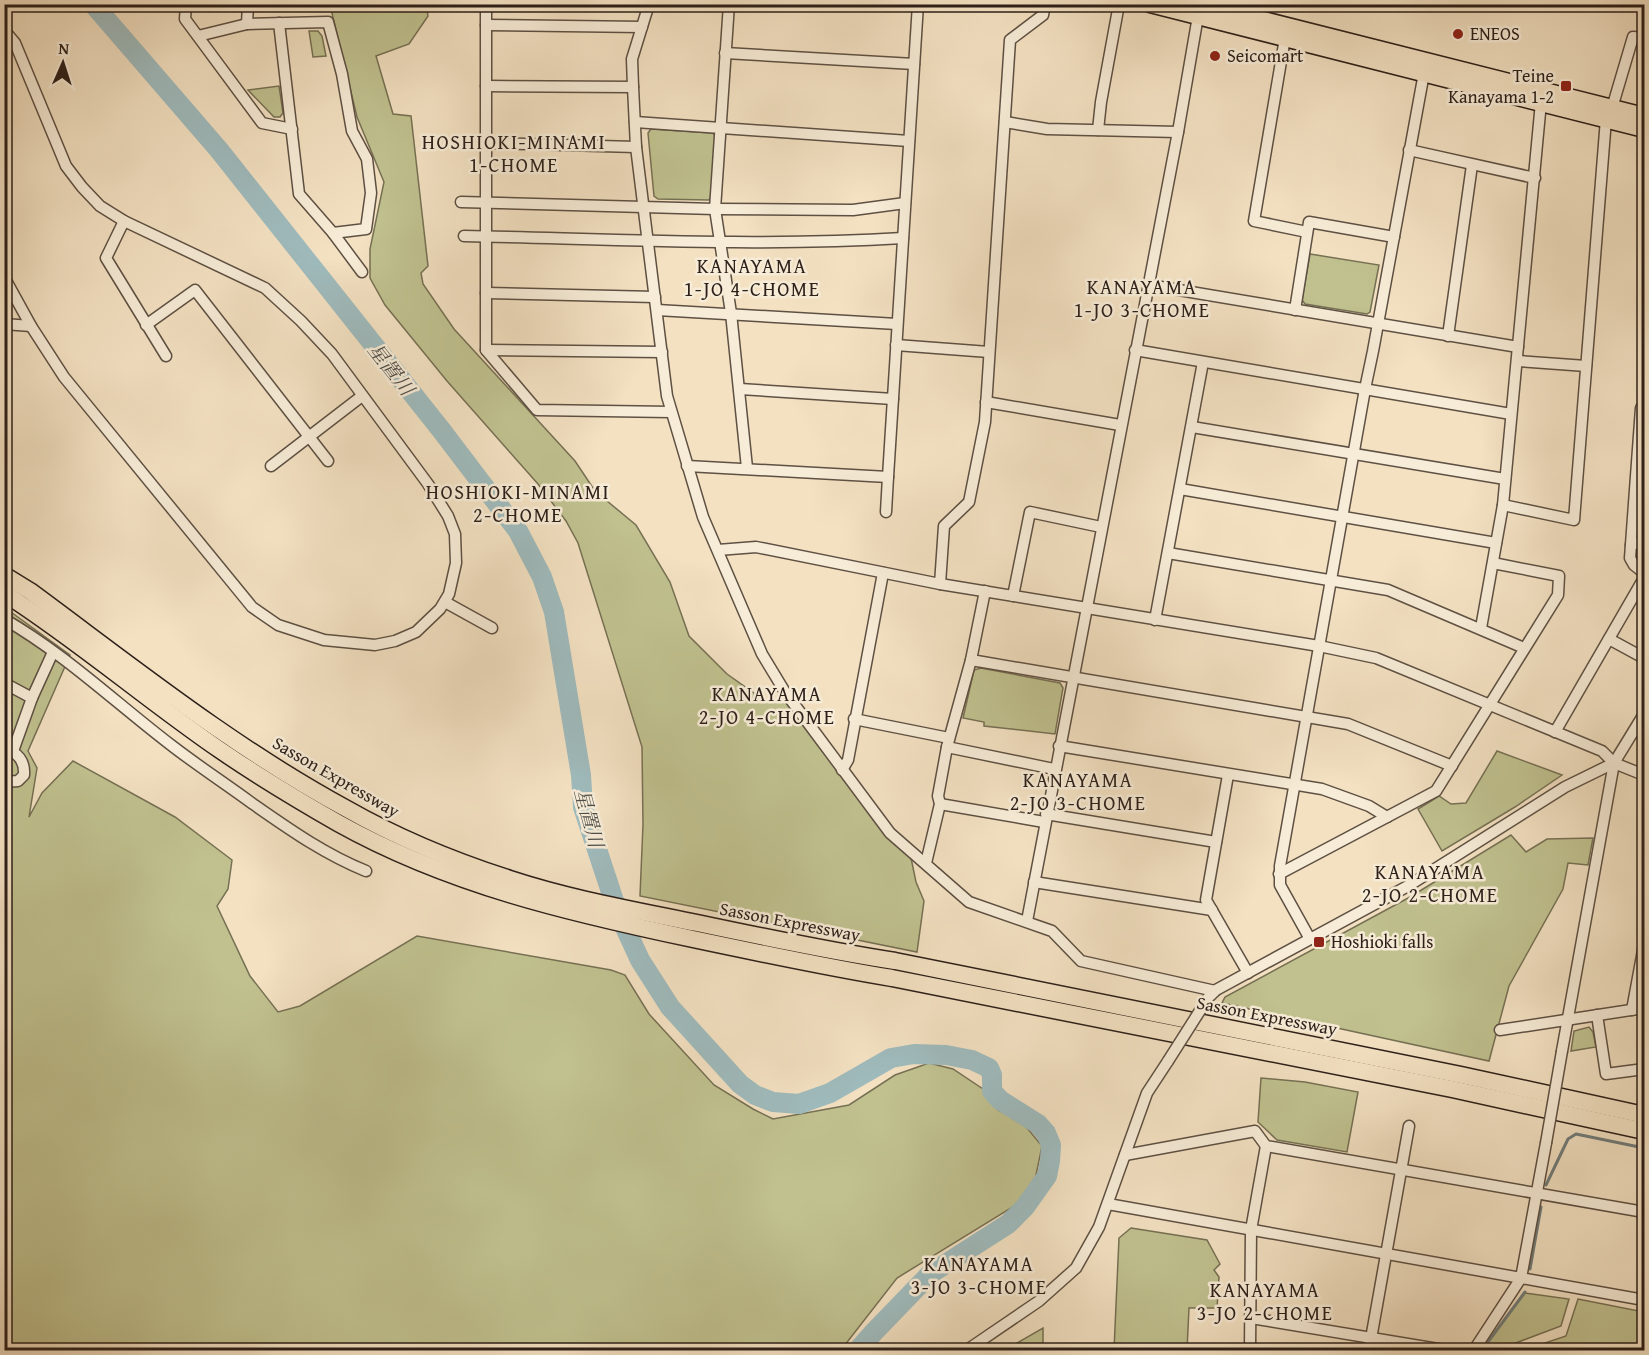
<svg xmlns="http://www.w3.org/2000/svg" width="1649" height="1355" font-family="'Gentium Book Plus','Noto Serif JP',serif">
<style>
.green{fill:#c0c18f;stroke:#767054;stroke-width:1.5}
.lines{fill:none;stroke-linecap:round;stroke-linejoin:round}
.stream{stroke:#717d7b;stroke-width:3}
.river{stroke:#9fbbbd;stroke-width:20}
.minor-casing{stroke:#5e5043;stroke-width:13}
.highway-casing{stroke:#2c1f19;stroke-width:19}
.minor{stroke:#f7ecd7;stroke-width:10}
.highway{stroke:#f3e1c2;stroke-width:16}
.minor-bridge-casing{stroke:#5e5043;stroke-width:13;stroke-linecap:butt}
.minor-bridge{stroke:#f7ecd7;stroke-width:10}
.poi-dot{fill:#8f2418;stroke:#f7ecd7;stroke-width:2}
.labels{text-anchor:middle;stroke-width:5;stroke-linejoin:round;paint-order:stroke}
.poi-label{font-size:18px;fill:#2c1f19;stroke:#f7ecd7;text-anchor:start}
.street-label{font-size:18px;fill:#2c1f19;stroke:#f7ecd7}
.neighbourhood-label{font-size:20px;letter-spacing:1.5px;fill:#2c1f19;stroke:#f7ecd7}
.water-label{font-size:20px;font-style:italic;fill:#4e4e4a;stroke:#f7ecd7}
</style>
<rect width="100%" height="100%" fill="#f3e1c2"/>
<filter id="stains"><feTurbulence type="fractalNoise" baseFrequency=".00333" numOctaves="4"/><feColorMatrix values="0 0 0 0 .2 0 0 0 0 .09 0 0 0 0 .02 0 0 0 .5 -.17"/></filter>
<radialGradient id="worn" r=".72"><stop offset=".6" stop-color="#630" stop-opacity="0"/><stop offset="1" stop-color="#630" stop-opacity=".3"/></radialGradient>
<!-- green -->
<g class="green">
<path d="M330 5H426L428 16 409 44 376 56 393 114 411 116 428 266 421 273 423 284 454 329 575 461 595 491 636 525 670 582 689 636 727 674 765 701 786 699 910 853 916 882 924 901 917 952 640 896 643 824 642 747 578 543 566 521 538 484 447 381 385 305 370 278V249L384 182 357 117Z"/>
<path d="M309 31H318L322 36 326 56 313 57Z"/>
<path d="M279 86 283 113 280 117H274L248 90Z"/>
<path d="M651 129 713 133 716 137 711 196 709 200 658 199 654 196 648 133Z"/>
<path d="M1310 254 1379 265 1370 312 1367 314 1305 304 1302 300Z"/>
<path d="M4 607 70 655 28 751 37 768 29 817 42 793 73 761 175 817 232 860 228 889 217 906 250 976 278 1012 300 1006 417 936 611 970 625 975 649 1014 714 1085 753 1109 773 1119 849 1105 895 1075 929 1063 953 1069 983 1089 998 1110 1023 1123 1042 1146 1035 1180 1016 1205 897 1278 841 1350H5Z"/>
<path d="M981 668 1060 683 1063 688 1055 734 984 726V722L963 718 974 670Z"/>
<path d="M1497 751 1562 775 1515 807 1442 851 1418 809 1439 796 1451 804 1466 803Z"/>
<path d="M1511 835 1526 852 1547 839 1593 838 1588 865 1568 863 1563 889 1509 986 1489 1061 1222 1003 1225 997 1410 897Z"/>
<path d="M1589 1027 1593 1032 1596 1047 1571 1051 1574 1031Z"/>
<path d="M1261 1078 1305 1082 1358 1092 1347 1152 1277 1140 1258 1122Z"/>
<path d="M1131 1228 1207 1240 1220 1264 1214 1270 1219 1277 1217 1308H1189L1187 1350H1114L1119 1238Z"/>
<path d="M1525 1293 1569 1299 1561 1326 1497 1350H1481Z"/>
<path d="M1578 1299 1644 1312V1350H1524L1566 1336Z"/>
<path d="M1043 1328V1350H1005Z"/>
</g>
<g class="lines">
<!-- stream -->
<g class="stream">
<path d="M1546 1185 1568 1139 1576 1134 1644 1148"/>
<path d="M1530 1269 1541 1207"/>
<path d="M1482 1350 1525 1292"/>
</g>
<!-- river -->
<path class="river" d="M93 4 219 150 442 431 518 531 542 577 554 612 581 775 583 807 617 910 640 960 670 1007 740 1084 755 1095 773 1102 799 1104 830 1093 891 1058 914 1054 946 1055 972 1060 989 1068 992 1075V1091L1000 1100 1038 1124 1046 1133 1051 1145 1050 1161 1047 1176 1025 1207 1008 1224 930 1274 874 1332 858 1350"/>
<defs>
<g id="minor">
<path d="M186 4 185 19 262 123 292 129"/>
<path d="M486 4V350L537 410 671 412"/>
<path d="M649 4 632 59 633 87 636 147 667 396 703 517 762 654 785 692 890 833 969 902 1052 931 1081 961 1215 991"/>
<path d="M729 4 715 209 731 313 747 468"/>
<path d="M279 23 299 194 333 233 362 272"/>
<path d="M247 24 248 4"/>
<path d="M486 25 642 27"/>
<path d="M4 30 15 43 66 166 82 187 100 206 124 221 265 288 301 321 332 354 428 484 448 516 455 534 456 563 449 594 440 609 416 632 395 641 375 645 324 640 278 625 252 607 64 377 31 326 4 277"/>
<path d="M198 36 247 24 328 22 342 74 352 131 367 159 371 193 366 229 333 233"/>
<path d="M1285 38 1254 221 1307 232"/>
<path d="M725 53 914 64"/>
<path d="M486 86 633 87"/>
<path d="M1612 108 1633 37 1644 38"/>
<path d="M635 122 909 141"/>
<path d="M1005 122 1047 129 1178 132"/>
<path d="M1098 130 1101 102 1119 4"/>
<path d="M486 143 636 147"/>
<path d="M1409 150 1535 178"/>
<path d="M461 202 715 209 853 210 905 203"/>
<path d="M124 221 106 258 166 356"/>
<path d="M464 236C610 239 757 247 903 238"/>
<path d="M1149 285 1518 347"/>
<path d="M486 293 655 297"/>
<path d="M657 310 897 324"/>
<path d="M1295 310 1309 222 1394 237"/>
<path d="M4 324 31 326"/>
<path d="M146 325 195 290 328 461"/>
<path d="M1448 336 1472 165"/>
<path d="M896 345 989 352"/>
<path d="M486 350 662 352"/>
<path d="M1135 350 1511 414"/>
<path d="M1518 361 1586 366"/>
<path d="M740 389 893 399"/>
<path d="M986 402 1120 425"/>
<path d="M1644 408H1641L1630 558 1634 565 1644 573"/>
<path d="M1192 427 1505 479"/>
<path d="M271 466 362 396"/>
<path d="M687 466 888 477 918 4"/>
<path d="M1180 489 1496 543"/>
<path d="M1503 505 1574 520 1606 119"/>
<path d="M886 512 888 477"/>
<path d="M1631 545 1644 541"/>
<path d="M718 550 756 547 940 584 1319 646 1376 658 1602 751 1614 763 1644 775"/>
<path d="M1168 553 1388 590 1524 648"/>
<path d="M940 584 944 526 969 502 985 422 1010 40 1043 15 1045 4"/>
<path d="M1013 596 1030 512 1101 527"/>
<path d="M445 602 492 628"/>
<path d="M4 619C65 654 116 703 171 745 198 766 226 784 253 804 289 829 324 854 366 871"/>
<path d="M1155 620 1203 362"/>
<path d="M1481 628 1503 505 1541 102"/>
<path d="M1609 639 1644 658"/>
<path d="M971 660 1348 724 1452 766"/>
<path d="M4 683 32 698"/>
<path d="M854 719 949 738"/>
<path d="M1555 732 1644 578"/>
<path d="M1059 746 1322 789 1369 806 1387 817"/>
<path d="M947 747 1054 769"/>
<path d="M4 749C18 752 25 761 24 775L18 781 4 782"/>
<path d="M13 751 32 698 53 652"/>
<path d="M842 770 848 760 883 573"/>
<path d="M1228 775 1206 900 1248 973"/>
<path d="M940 804 1044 822"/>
<path d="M1046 814 1216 842"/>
<path d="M926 863 940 804 938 796 947 747 971 660 985 591"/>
<path d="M1279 874 1436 791 1558 595 1559 576 1493 563"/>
<path d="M1034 882 1212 910"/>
<path d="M1027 921 1178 132 1198 16"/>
<path d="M1310 939 1280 885V866L1365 389 1373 351 1424 73"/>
<path d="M1210 996 1216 990 1408 886 1565 787 1614 763"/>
<path d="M1632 1010 1644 945"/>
<path d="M1597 1015 1606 1074 1644 1069"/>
<path d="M1500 1030 1644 1008"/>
<path d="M1562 1051 1614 763 1644 714"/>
<path d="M1125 1155 1255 1131 1266 1146 1644 1212"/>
<path d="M1108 1204 1644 1300"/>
<path d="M1251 1318 1444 1350"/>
<path d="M967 1350 1039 1301 1076 1268 1099 1227 1147 1093 1168 1061"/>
<path d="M1250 1350 1251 1230 1266 1146"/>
<path d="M1369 1350 1409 1126"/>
<path d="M1474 1350 1521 1278 1546 1143"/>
</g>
<g id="highway">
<path d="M1150 4 1644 129"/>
<path d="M1200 4 1644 116"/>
<path d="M4 575 30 591C133 667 234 748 347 809 398 838 454 861 510 879 571 899 634 910 697 923 763 937 829 951 895 961L1461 1075 1644 1115"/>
<path d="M4 593C79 641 147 700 220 750 258 776 298 800 338 823 449 885 570 913 693 939 759 953 825 967 892 978L1452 1089 1644 1131"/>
</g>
</defs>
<!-- minor casing -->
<use href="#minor" class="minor-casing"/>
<!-- highway casing -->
<use href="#highway" class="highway-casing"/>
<!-- minor -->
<use href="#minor" class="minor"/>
<!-- highway -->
<use href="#highway" class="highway"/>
<defs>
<g id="minor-bridge">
<path d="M1168 1061 1208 998"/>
<path d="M1546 1143 1562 1051"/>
</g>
</defs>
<!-- minor-bridge casing -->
<use href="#minor-bridge" class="minor-bridge-casing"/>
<!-- minor-bridge -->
<use href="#minor-bridge" class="minor-bridge"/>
</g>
<!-- markers -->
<g class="poi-dot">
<circle cx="1458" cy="34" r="6"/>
<circle cx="1215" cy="56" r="6"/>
<rect x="1560" y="80" width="12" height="12" rx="3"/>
<rect x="1313" y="936" width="12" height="12" rx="3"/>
</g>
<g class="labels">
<!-- poi labels -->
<g class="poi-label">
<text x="1470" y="40">ENEOS</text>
<text x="1227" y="62">Seicomart</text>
<text x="1554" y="82" text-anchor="end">Teine<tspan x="1554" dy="21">Kanayama 1-2</tspan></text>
<text x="1331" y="948">Hoshioki falls</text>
</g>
<!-- street labels -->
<g class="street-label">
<text transform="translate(336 777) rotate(30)" y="6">Sasson Expressway</text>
<text transform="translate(790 922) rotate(11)" y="6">Sasson Expressway</text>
<text transform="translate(1267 1016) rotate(11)" y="6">Sasson Expressway</text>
</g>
<!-- neighbourhood labels -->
<g class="neighbourhood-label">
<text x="514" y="149">HOSHIOKI-MINAMI<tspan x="514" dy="23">1-CHOME</tspan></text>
<text x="752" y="273">KANAYAMA<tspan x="752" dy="23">1-JO 4-CHOME</tspan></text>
<text x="1142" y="294">KANAYAMA<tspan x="1142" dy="23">1-JO 3-CHOME</tspan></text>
<text x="518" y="499">HOSHIOKI-MINAMI<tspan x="518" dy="23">2-CHOME</tspan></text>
<text x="767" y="701">KANAYAMA<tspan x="767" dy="23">2-JO 4-CHOME</tspan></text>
<text x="1078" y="787">KANAYAMA<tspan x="1078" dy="23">2-JO 3-CHOME</tspan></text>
<text x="1430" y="879">KANAYAMA<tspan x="1430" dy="23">2-JO 2-CHOME</tspan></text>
<text x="979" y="1271">KANAYAMA<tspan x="979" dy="23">3-JO 3-CHOME</tspan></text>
<text x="1265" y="1297">KANAYAMA<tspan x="1265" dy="23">3-JO 2-CHOME</tspan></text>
</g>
<!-- water labels -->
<g class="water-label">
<text transform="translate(391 369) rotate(52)" y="7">星置川</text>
<text transform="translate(589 818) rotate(75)" y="7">星置川</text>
</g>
</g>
<!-- margin -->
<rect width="1649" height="1355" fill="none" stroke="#f3e1c2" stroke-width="24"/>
<rect x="6" y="6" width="1637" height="1343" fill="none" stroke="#2c1f19" stroke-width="3"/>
<rect x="12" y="12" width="1625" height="1331" fill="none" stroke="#2c1f19" stroke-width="1.5"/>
<!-- north arrow -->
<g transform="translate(63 63) rotate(3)" stroke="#f7ecd7" stroke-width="4.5" paint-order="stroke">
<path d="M0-4.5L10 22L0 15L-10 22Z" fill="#2c1f19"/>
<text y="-9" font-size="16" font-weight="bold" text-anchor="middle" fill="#2c1f19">N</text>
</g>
<rect width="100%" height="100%" filter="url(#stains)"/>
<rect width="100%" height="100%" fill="url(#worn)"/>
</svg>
